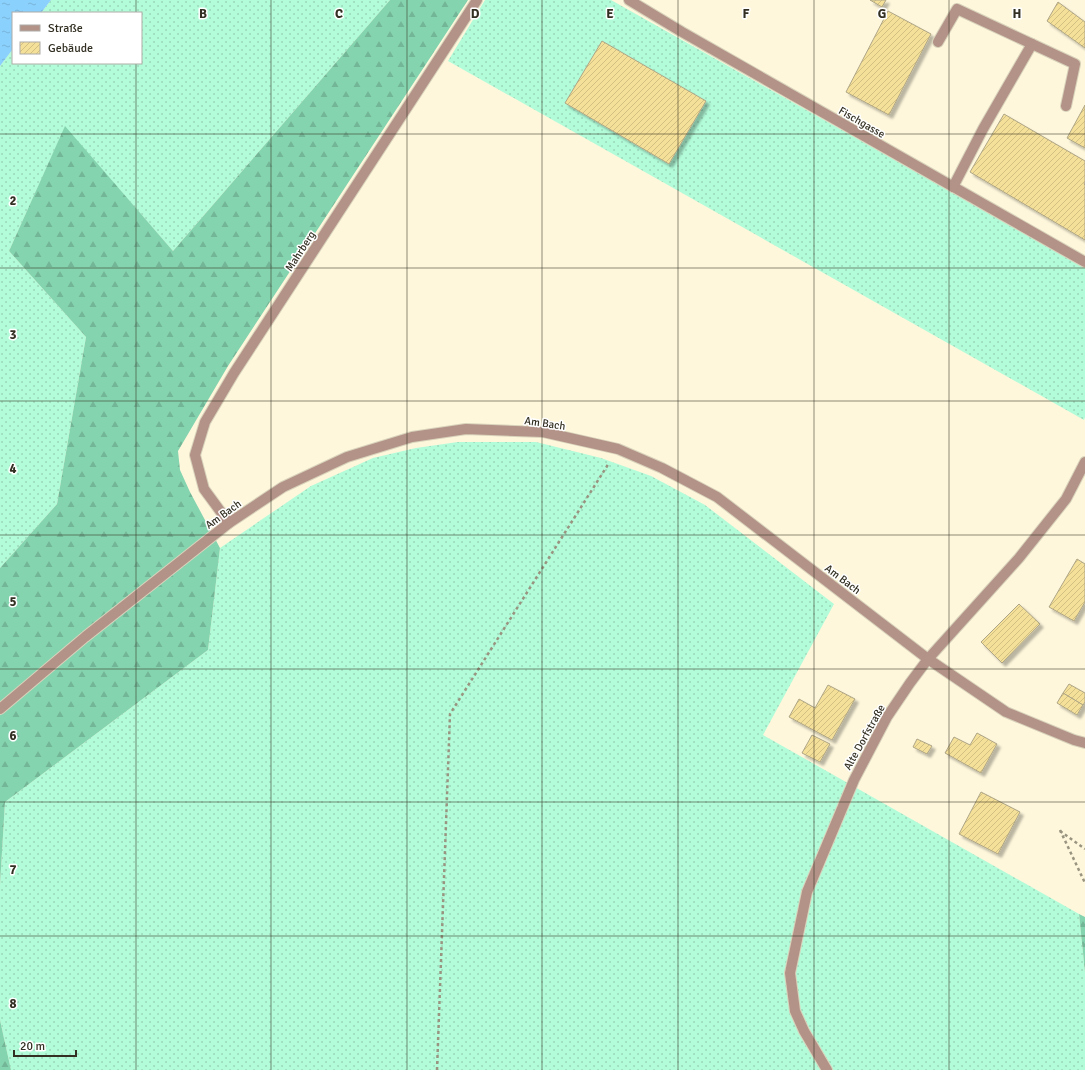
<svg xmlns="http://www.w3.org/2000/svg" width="1085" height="1070" font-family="Signika,sans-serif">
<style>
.grass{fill:url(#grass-dots)}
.forest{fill:url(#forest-firs)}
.water{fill:url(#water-ripples)}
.building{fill:url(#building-hatch);stroke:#aea586;filter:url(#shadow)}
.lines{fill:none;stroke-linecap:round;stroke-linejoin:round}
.minor-casing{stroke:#d9d3bb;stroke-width:12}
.path{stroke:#999480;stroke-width:2.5;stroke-dasharray:3 3;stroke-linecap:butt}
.minor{stroke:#b39288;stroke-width:10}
.grid{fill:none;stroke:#333023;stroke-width:1;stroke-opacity:0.55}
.labels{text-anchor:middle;stroke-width:3;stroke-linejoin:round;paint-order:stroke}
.street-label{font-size:11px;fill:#333023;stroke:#fff}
.grid-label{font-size:13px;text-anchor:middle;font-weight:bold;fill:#333023;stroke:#fff;stroke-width:3;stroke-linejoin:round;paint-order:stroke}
</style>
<defs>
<pattern id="grass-dots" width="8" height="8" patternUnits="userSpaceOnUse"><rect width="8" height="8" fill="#b2fcd9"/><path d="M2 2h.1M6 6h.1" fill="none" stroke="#9ad8ba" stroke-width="1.8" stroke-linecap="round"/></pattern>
<pattern id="forest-firs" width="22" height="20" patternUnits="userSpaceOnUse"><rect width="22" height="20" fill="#85d4b0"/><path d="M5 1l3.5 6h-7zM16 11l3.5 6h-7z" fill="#73b697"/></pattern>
<pattern id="water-ripples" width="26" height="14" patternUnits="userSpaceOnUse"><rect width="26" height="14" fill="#8ad1fd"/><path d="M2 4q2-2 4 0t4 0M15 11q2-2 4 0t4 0" fill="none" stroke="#78b4d9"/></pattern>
<pattern id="building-hatch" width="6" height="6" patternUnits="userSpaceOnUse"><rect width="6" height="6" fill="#f4e098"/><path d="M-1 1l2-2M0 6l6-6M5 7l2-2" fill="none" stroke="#d2c083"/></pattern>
<filter id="shadow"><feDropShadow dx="3.5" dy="3.5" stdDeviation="1" flood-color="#0004"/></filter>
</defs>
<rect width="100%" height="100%" fill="#fef7dc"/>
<!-- grass -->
<g class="grass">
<path d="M51 0H390L173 251 65 127 9 251 86 337 57 504 0 568V66L13 49V63H141V13H41Z"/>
<path d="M485 0H611L1085 267V417L1084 420 448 61Z"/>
<path d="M458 442H536L601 458 651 476 705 505 834 604 763 735 1079 914 1085 972V1070H11L0 1020V885L5 802 208 650 220 548 311 486 373 458 416 448Z"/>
</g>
<!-- forest -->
<g class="forest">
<path d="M390 0H468L228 366 178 451 180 470 190 492 220 548 208 650 5 802 0 885V568L57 504 86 337 9 251 65 126 173 251Z"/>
<path d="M1079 914 1085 917V972Z"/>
<path d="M0 1020 11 1070H0Z"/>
</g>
<!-- water -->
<path class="water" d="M0 0H51L41 13H13V49L0 66Z"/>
<!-- building -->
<g class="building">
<path d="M870 0H886L882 7Z"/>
<path d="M1058 2 1085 22V48L1047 21Z"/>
<path d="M888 11 931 34 889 115 846 92Z"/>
<path d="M602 41 706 101 669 164 565 103Z"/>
<path d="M1085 105V148L1067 138Z"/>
<path d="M1004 114 1085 161V182L1084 184 1085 185V240L970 172Z"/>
<path d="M1077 559 1085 564V602L1074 621 1049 607Z"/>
<path d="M1019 604 1040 624 1002 663 981 642Z"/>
<path d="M1069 684 1085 693V702L1083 705 1063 693Z"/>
<path d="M828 685 855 699 832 740 789 717 799 699 815 708Z"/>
<path d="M1063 693 1083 705 1077 715 1057 703Z"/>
<path d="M977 733 997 744 981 773 945 753 954 737 970 745Z"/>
<path d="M812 735 830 744 820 762 802 753Z"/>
<path d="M917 739 932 746 927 754 913 747Z"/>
<path d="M981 792 1020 812 998 854 959 834Z"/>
</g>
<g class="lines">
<defs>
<g id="minor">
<path d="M629 0 682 32 1085 262"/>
<path d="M938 42 957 9 1032 44"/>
<path d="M953 187 983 129 1032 44 1075 64 1066 106"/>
<path d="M229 523 204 489 195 455 205 422 234 373 477 0"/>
<path d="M0 709 85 637 229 523 283 487 347 457 412 437 466 429 543 432 618 449 662 468 717 497 928 659 1006 712 1074 740 1085 743"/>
<path d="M827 1070 804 1031 795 1011 790 973 807 892 854 780 887 717 910 683 928 659 1019 558 1066 499 1085 462"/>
</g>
</defs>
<!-- minor casing -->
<use href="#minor" class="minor-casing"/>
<!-- path -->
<g class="path">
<path d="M1060 830 1085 883"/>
<path d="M1060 831 1085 849"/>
<path d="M437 1070 450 714 609 463"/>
</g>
<!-- minor -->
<use href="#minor" class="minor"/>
</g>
<!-- grid -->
<path class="grid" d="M136 0V13M271 0V1070M407 0V1070M542 0V1070M678 0V1070M814 0V1070M949 0V1070M136 63V1070M0 134H1085M0 268H1085M0 401H1085M0 535H1085M0 669H1085M0 802H1085M0 936H1085"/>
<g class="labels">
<!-- street labels -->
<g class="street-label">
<text transform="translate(862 122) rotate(30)" y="4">Fischgasse</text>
<text transform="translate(300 251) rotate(-57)" y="4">Mahrberg</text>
<text transform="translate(545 423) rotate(8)" y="4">Am Bach</text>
<text transform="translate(223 514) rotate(-36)" y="4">Am Bach</text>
<text transform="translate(843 579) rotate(37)" y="4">Am Bach</text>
<text transform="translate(864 737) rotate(-61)" y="4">Alte Dorfstraße</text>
</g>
</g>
<g class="grid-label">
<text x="203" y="18">B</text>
<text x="339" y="18">C</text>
<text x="475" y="18">D</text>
<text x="610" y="18">E</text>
<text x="746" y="18">F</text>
<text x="882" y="18">G</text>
<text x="1017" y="18">H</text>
<text x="13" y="205">2</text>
<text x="13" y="339">3</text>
<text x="13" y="473">4</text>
<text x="13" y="606">5</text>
<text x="13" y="740">6</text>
<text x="13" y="874">7</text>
<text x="13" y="1008">8</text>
</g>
<!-- legend -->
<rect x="12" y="12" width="130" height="52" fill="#ffffff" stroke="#adaca7"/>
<rect x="20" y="25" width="20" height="6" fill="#b39288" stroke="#adaca7"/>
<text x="48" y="32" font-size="12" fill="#333023">Straße</text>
<rect x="20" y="42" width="20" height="12" fill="url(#building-hatch)" stroke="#adaca7"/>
<text x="48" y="52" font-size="12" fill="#333023">Gebäude</text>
<!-- scale -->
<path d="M14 1050v6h62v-6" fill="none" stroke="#333023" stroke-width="2"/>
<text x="20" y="1050" font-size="12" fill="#333023" stroke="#ffffff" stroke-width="3" paint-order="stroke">20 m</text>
</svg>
